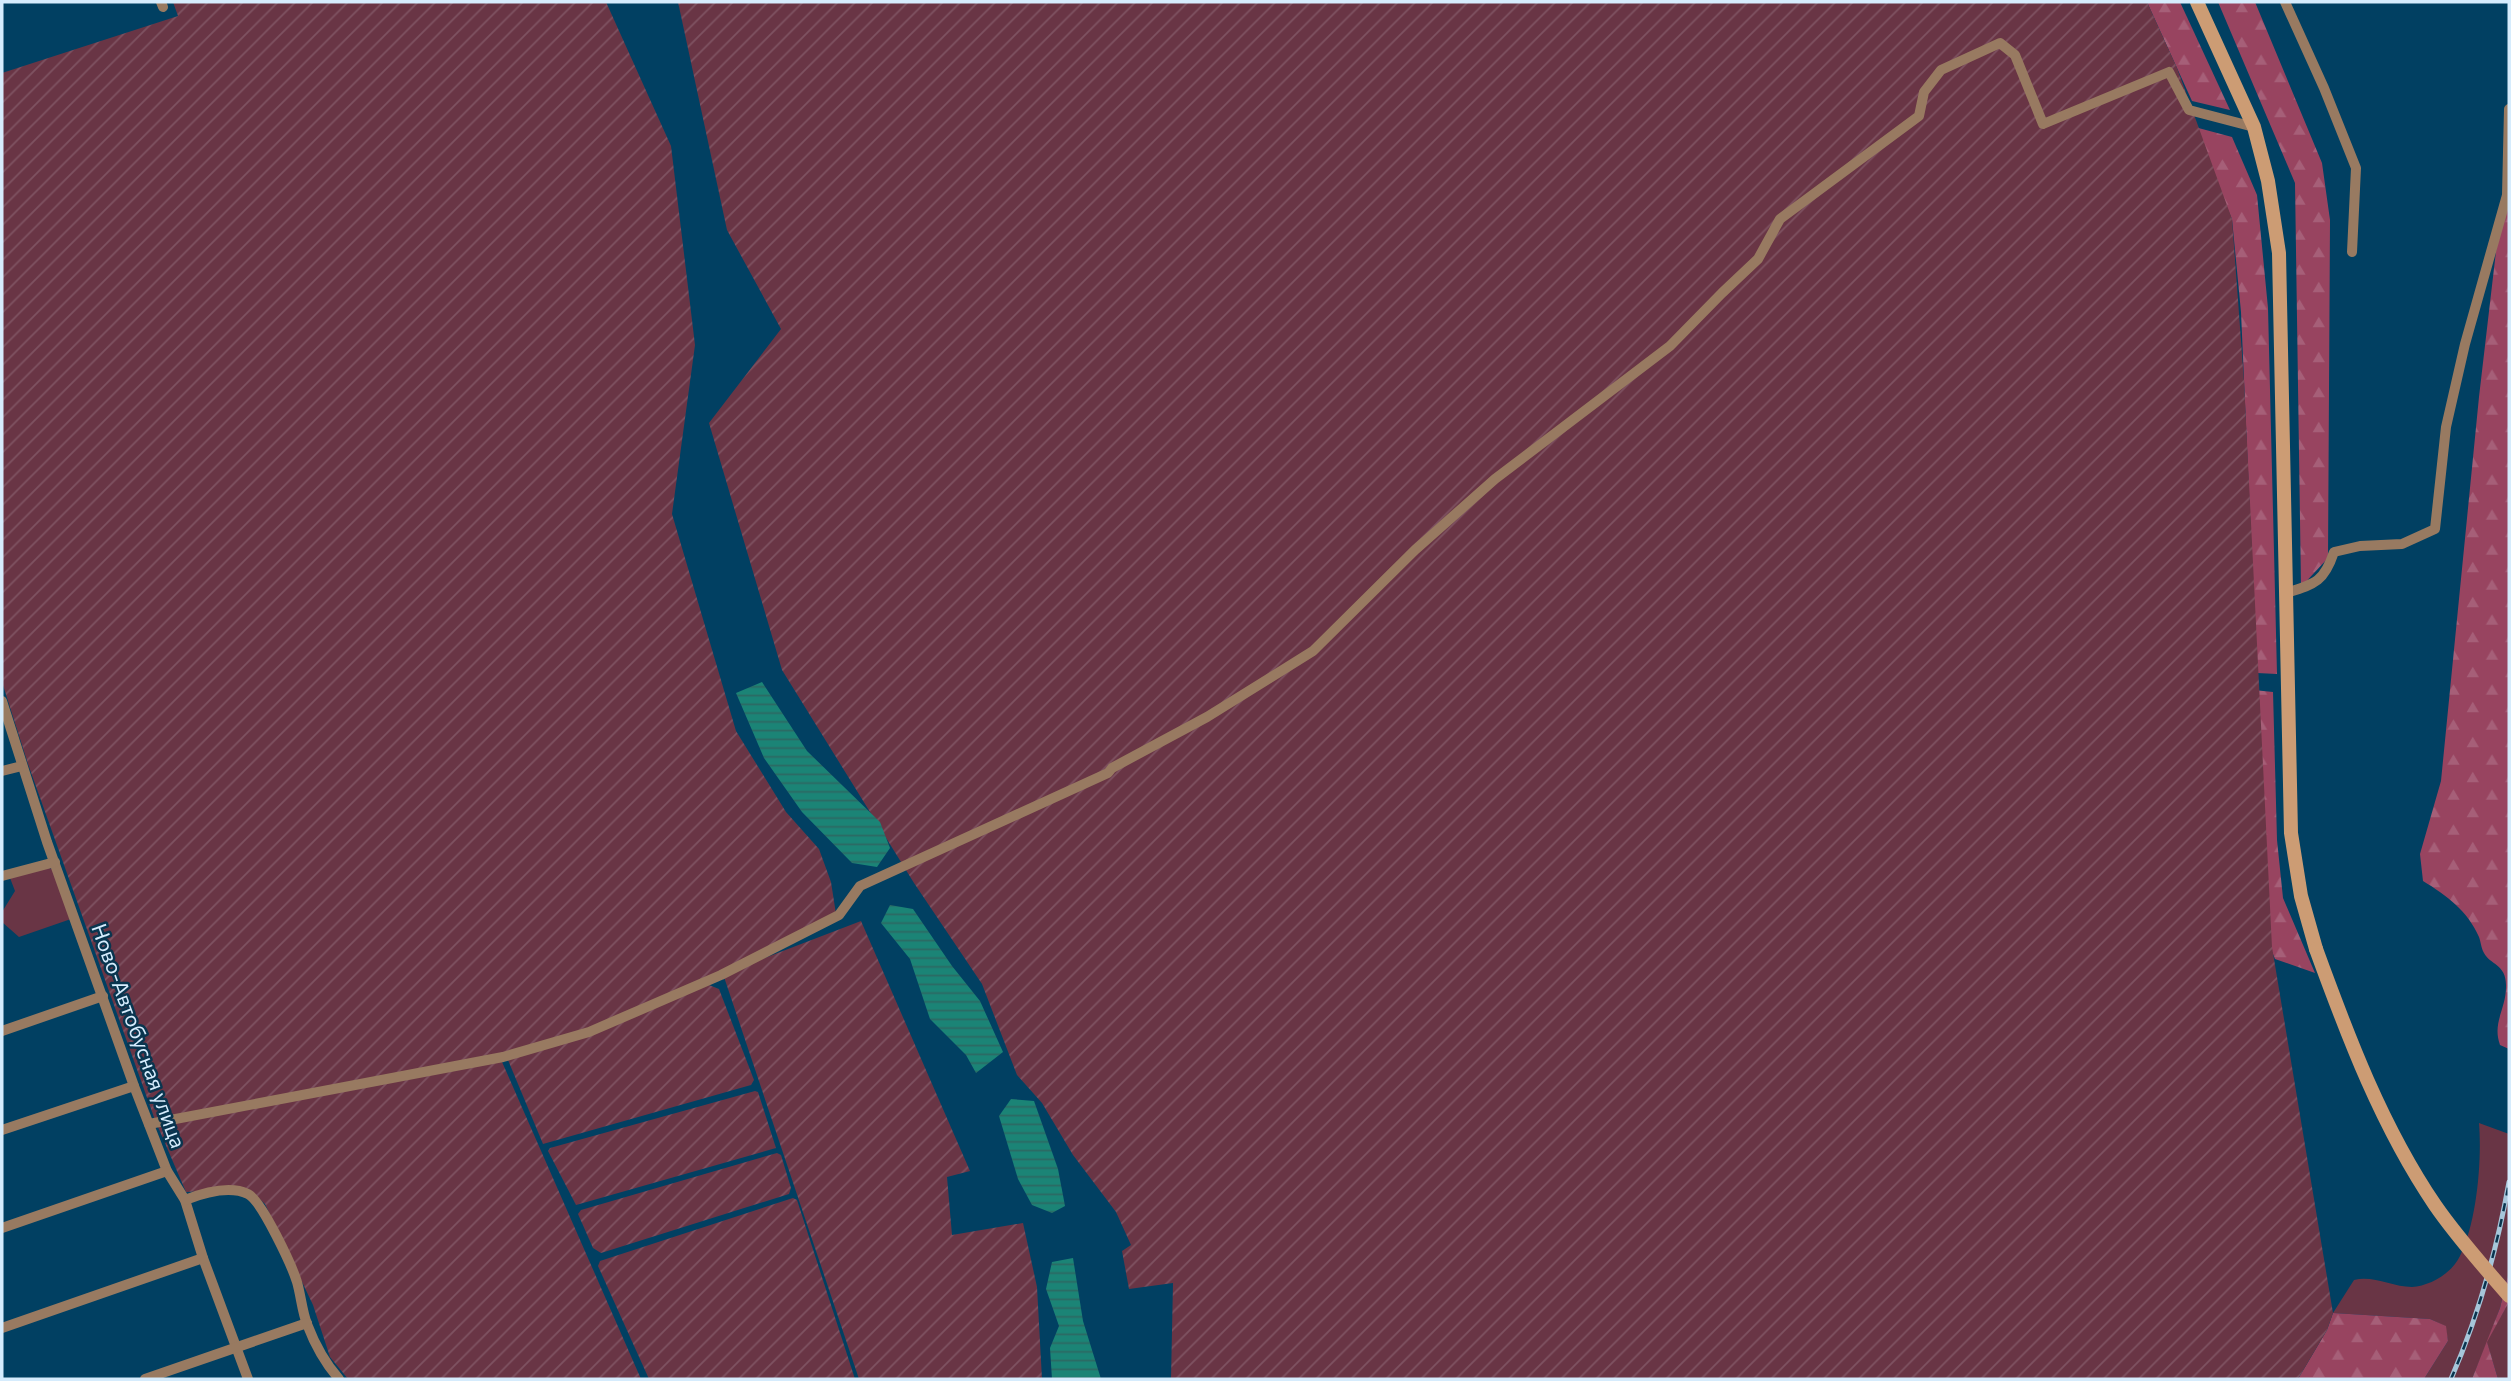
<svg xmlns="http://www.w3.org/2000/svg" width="2511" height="1381" font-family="Commissioner,sans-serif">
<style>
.green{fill:#693545}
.forest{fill:url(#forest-firs)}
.garden{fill:url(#garden-furrows)}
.water{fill:url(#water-rules)}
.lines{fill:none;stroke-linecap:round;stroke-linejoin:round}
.minor{stroke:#987a61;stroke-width:10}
.secondary{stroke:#cc9c74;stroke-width:14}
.rail-casing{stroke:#a6c6da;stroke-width:5}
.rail{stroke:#09354f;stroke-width:2.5;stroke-dasharray:8;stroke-linecap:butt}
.secondary-bridge{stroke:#cc9c74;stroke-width:14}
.labels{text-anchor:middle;stroke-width:5;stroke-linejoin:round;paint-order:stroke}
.street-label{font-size:21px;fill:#d6ecfd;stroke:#09354f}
</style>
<defs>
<pattern id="forest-firs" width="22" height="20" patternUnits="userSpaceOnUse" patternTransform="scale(1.75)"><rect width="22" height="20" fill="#984460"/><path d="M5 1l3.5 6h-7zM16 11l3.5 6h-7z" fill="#a65f78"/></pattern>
<pattern id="garden-furrows" width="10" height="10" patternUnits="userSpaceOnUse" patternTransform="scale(1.75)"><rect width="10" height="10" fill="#693545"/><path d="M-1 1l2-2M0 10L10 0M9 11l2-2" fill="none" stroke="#7e5261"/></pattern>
<pattern id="water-rules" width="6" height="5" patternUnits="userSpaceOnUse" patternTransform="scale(1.75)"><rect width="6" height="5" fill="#1b8476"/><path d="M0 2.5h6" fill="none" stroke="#2c6963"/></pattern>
</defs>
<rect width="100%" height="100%" fill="#014062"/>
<!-- green -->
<g class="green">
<path d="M49 868 52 869 71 919 19 937 2 922V912L15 891 10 878Z"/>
<path d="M2479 1123 2509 1134V1271L2500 1308 2490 1335 2509 1302V1379H2498L2487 1343 2472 1379H2424L2448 1341 2445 1326 2430 1319 2333 1313 2354 1280C2373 1275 2392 1287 2412 1287 2430 1286 2452 1273 2460 1256 2477 1221 2482 1161 2479 1123Z"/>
</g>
<!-- forest -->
<g class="forest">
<path d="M2147 2H2180L2230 110 2192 101Z"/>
<path d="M2218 2H2255L2322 163 2330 220 2328 558 2301 587 2295 183Z"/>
<path d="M2191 126 2232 137 2257 195 2268 308 2277 674 2257 673 2241 312 2232 219Z"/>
<path d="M2509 140V1049L2500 1045C2492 1023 2506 1009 2506 987 2507 964 2490 965 2484 953 2481 948 2481 942 2479 937 2468 911 2446 895 2423 881L2420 854 2441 781 2479 397Z"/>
<path d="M2234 688 2273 692 2277 840 2283 898 2315 973 2275 959 2248 892Z"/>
<path d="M2509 1271V1302L2487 1342 2498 1379H2472L2500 1308Z"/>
<path d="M2333 1313 2430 1319 2446 1326 2448 1341 2424 1379H2298L2327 1330Z"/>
</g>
<!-- garden -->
<g class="garden">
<path d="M173 2H606L671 146 695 345 672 514 736 731 786 812 819 849 831 882 836 914 717 973 587 1030 499 1055 641 1379H348L330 1357 313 1305 265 1204 249 1189 186 1192 155 1120 28 764 2 682V73L178 16Z"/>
<path d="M678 2H2147L2177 68 2232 219 2244 381 2272 947 2333 1313 2327 1330 2298 1379H1171L1173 1283 1129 1289 1122 1251 1131 1245 1116 1212 1073 1155 1042 1103 1017 1075 982 984 914 883 782 670 709 423 781 329 727 230Z"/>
<path d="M861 921 970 1171 947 1177 952 1235 1023 1223 1037 1287 1042 1379H859L723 974Z"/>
<path d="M709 985 719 989 754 1080 751 1085 543 1144 508 1060Z"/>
<path d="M755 1091 758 1092 776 1148 576 1205 548 1151 550 1148Z"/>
<path d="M777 1153 781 1155 791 1188 789 1194 601 1253 593 1248 578 1214 581 1210Z"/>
<path d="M793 1198 797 1200 855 1379H649L598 1266 600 1261Z"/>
</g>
<!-- water -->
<g class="water">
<path d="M762 682 807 751 880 822 890 848 877 867 852 863 802 812 764 758 736 693Z"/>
<path d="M890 905 913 909 952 966 980 1001 1003 1052 976 1073 966 1055 930 1019 910 959 881 923Z"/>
<path d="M1011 1099 1034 1101 1058 1169 1065 1206 1052 1213 1032 1205 1018 1179 999 1116Z"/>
<path d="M1073 1258 1083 1321 1101 1379H1052L1050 1348 1059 1326 1046 1289 1052 1262Z"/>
</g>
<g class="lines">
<!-- minor -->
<g class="minor">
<path d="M161 2 163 7"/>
<path d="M2285 2 2324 88 2356 168 2352 252"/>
<path d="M2286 593C2315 584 2324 582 2334 552L2360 546 2402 544 2435 529 2446 427 2465 344 2507 195 2509 109"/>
<path d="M2 701 47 842 134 1086 167 1171 185 1200 203 1258 248 1379"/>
<path d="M2 771 22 766"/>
<path d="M2 876 55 862"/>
<path d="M2 1031 103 996"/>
<path d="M149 1124 503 1057 589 1032 721 975 839 915 860 886 1108 773 1112 768 1207 717 1313 651 1415 550 1495 479 1670 346 1722 293 1758 259 1780 219 1919 116 1924 92 1941 70 2000 43 2015 55 2043 124 2169 72 2189 110 2254 127"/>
<path d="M2 1130 134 1086"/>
<path d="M185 1200C203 1193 229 1185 248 1194 262 1201 292 1266 297 1282 301 1296 302 1311 307 1324 315 1345 324 1362 339 1379"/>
<path d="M2 1228 167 1171"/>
<path d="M2 1328 203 1258"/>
<path d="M145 1379 307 1323"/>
</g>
<!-- secondary -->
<path class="secondary" d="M2197 2 2254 127 2268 181 2279 253 2291 833 2301 896 2316 949"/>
<defs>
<path id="rail" d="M2451 1379C2478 1317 2497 1249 2509 1182"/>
</defs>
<!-- rail casing -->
<use href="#rail" class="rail-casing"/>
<!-- rail -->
<use href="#rail" class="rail"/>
<!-- secondary-bridge -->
<path class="secondary-bridge" d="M2316 949C2348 1037 2382 1127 2435 1205 2457 1237 2484 1267 2509 1296"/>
</g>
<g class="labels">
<!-- street labels -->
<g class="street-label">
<text transform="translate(138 1036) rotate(70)" y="7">Ново-Автобусная улица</text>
</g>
</g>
<!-- border -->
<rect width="2511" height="1381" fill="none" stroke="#d6ecfd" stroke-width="7"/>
</svg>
